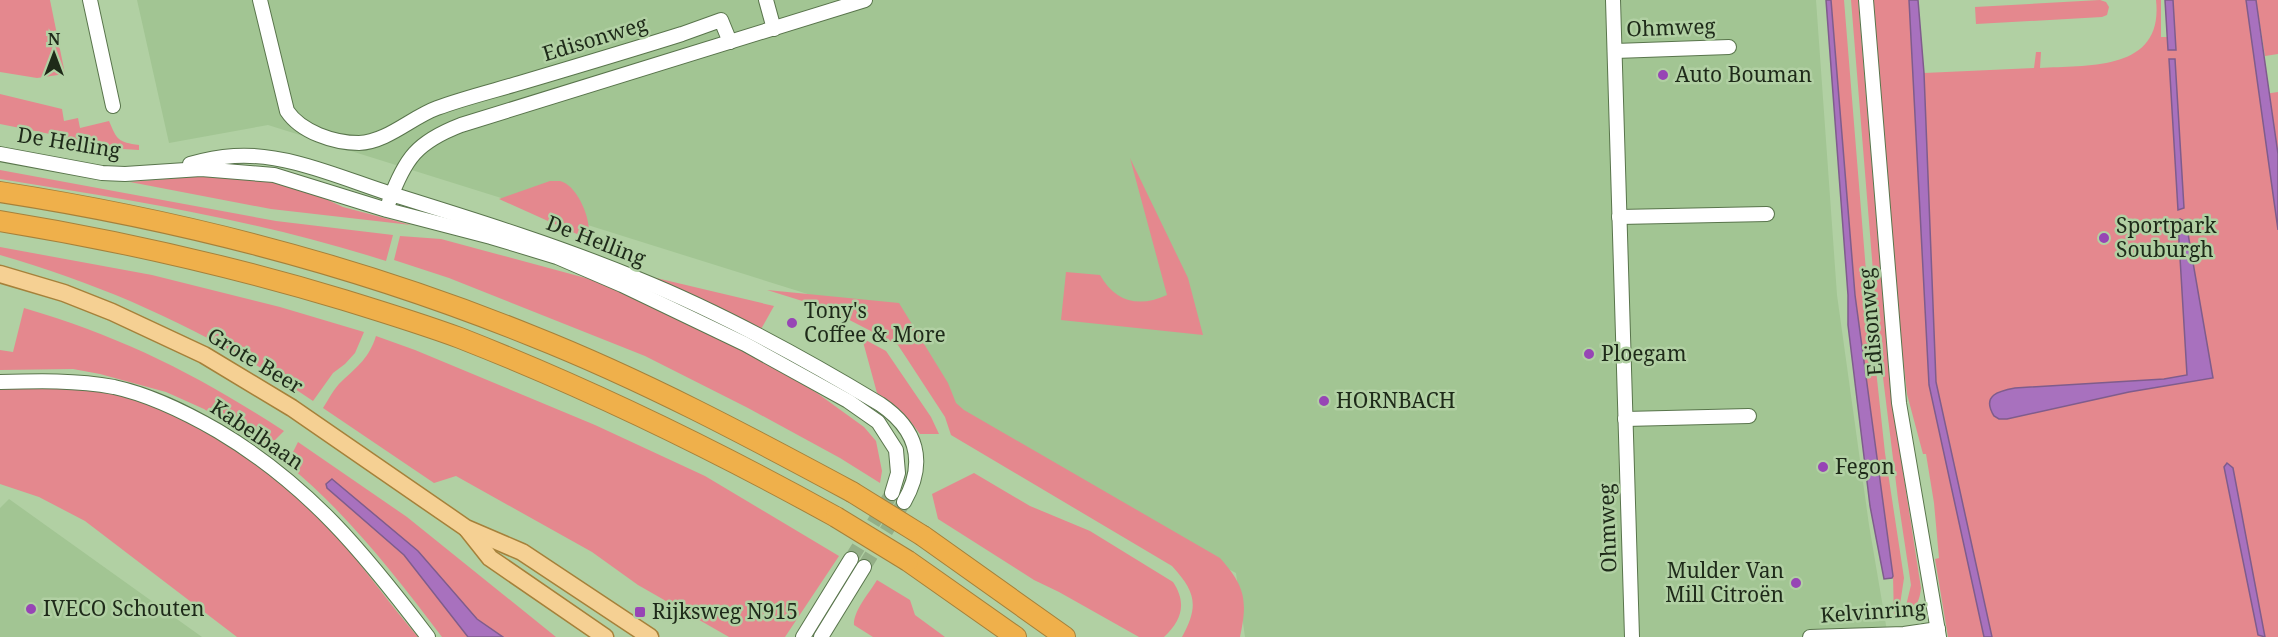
<svg xmlns="http://www.w3.org/2000/svg" width="2278" height="637" font-family="'Noto Serif',serif">
<style>
.built{fill:#a2c593}
.green{fill:#e4888e}
.water{fill:#a871be;stroke:#7f5c8c;stroke-width:1.5}
.lines{fill:none;stroke-linecap:round;stroke-linejoin:round}
.minor-tunnel{stroke:#94af87;stroke-width:14;stroke-dasharray:14 7;stroke-linecap:butt}
.minor-casing{stroke:#59754c;stroke-width:16}
.major-casing{stroke:#a6813a;stroke-width:19}
.highway-casing{stroke:#a6813a;stroke-width:22}
.minor{stroke:#fff;stroke-width:14}
.major{stroke:#f5d093;stroke-width:16}
.highway{stroke:#efb04b;stroke-width:20}
.highway-bridge-casing{stroke:#a6813a;stroke-width:22;stroke-linecap:butt}
.highway-bridge{stroke:#efb04b;stroke-width:20}
.poi-dot{fill:#9745b5;stroke:#b1d0a3;stroke-width:2}
.labels{text-anchor:middle;stroke-width:5;stroke-linejoin:round;paint-order:stroke}
.street-label{font-size:21px;fill:#1e2a19;stroke:#b1d0a3}
.poi-label{font-size:21px;fill:#1e2a19;stroke:#b1d0a3;text-anchor:start}
</style>
<rect width="100%" height="100%" fill="#b1d0a3"/>
<!-- built -->
<g class="built">
<path d="M137 0H1816L1837 295 1869 525 1888 637H1245L1236 573 964 433 875 315 268 125 169 143Z"/>
<path d="M9 499 202 637H0V508Z"/>
</g>
<!-- green -->
<g class="green">
<path d="M0 0H50L65 74 37 78 0 72Z"/>
<path d="M1831 0H1844L1868 296 1885 453 1904 578 1898 618 1894 619 1893 576 1855 295Z"/>
<path d="M1851 0H1858L1886 335 1899 446 1921 588C1920 599 1916 610 1906 615L1905 610 1911 585 1898 499 1879 345Z"/>
<path d="M1873 0H1909L1929 385 1984 637H1948L1935 559 1939 558 1934 503 1926 454H1923L1907 394 1896 297Z"/>
<path d="M2100 0 2106 2 2109 7 2107 15 2102 17 1976 24 1975 7Z"/>
<path d="M2156 0H2161V37H2167L2168 50 2176 49 2173 0H2251L2264 94 2278 92V637H1992L1936 382 1924 73 2034 68 2036 52H2041L2040 68C2088 65 2164 72 2156 0Z"/>
<path d="M2256 0H2278V54L2265 56Z"/>
<path d="M0 94 62 109 64 121 78 118 80 128 109 121C117 140 118 142 139 145V150L107 148 50 134 0 124Z"/>
<path d="M1130 158 1188 278 1203 335 1061 320 1066 272 1100 275C1115 302 1139 308 1167 295Z"/>
<path d="M0 170 276 221 393 235 386 261C258 220 132 200 0 179Z"/>
<path d="M202 176 272 181 300 187 343 207 411 225 271 209 130 182Z"/>
<path d="M550 181C552 181 559 181 560 181 578 185 593 223 588 239L499 199Z"/>
<path d="M400 236 441 239 593 280 632 295 747 351 817 393 864 427 876 441 882 471 880 483 840 458 748 408 645 356 449 278 394 260Z"/>
<path d="M0 247 152 275 280 307 364 332 355 353 345 364 333 373 313 401C217 336 112 287 0 255Z"/>
<path d="M631 272 774 306 760 331Z"/>
<path d="M767 290 899 303 948 383 956 403 964 410 1220 558C1245 586 1248 600 1240 637H1182C1199 606 1196 592 1172 566L951 435 945 417 898 345 828 309Z"/>
<path d="M24 308C123 337 198 375 284 431L266 449 204 409 166 392 100 374 73 369 0 370V350L13 352Z"/>
<path d="M376 336 415 350 595 425 705 476 839 556 785 637H729L638 585 592 552 456 476 434 483 323 408C329 399 334 388 342 381 358 366 369 358 376 336Z"/>
<path d="M862 338 886 351 931 417 939 434H920C907 416 895 404 877 393Z"/>
<path d="M0 388C39 388 81 385 118 395 197 415 278 470 332 530 362 565 388 602 418 637H237L85 521 39 497 0 484Z"/>
<path d="M298 442 407 517 556 637H503L477 619 463 604 327 488 404 555 468 637H442C395 575 347 513 287 464Z"/>
<path d="M974 473 1030 506 1090 531 1173 582C1187 603 1182 620 1164 637H1139L1059 592 1034 580 938 519 932 494Z"/>
<path d="M877 580 910 600 915 615 945 637H873L854 625C853 611 870 592 877 580Z"/>
</g>
<!-- water -->
<g class="water">
<path d="M1826 0H1831L1855 295 1893 576 1892 578 1884 579 1870 506 1848 325V295Z"/>
<path d="M1909 0H1918L1924 73 1936 382 1992 637H1984L1929 385Z"/>
<path d="M2165 0H2173L2176 50H2168Z"/>
<path d="M2246 0H2256L2278 154V230Z"/>
<path d="M2169 59H2175L2184 208 2178 210Z"/>
<path d="M2180 219 2186 222 2213 378 2129 392 2007 419H1999L1994 416C1981 395 1999 391 2015 388L2164 379 2187 375 2178 224Z"/>
<path d="M2227 463 2233 468 2265 637 2258 635 2224 467Z"/>
<path d="M332 479 418 551 477 619 503 637H468L404 555 327 488 326 484Z"/>
</g>
<g class="lines">
<!-- minor-tunnel -->
<g class="minor-tunnel">
<path d="M851 559 892 493"/>
<path d="M864 567 904 502"/>
</g>
<defs>
<g id="minor">
<path d="M90 0 113 106"/>
<path d="M260 0 287 111C301 132 334 143 359 143 387 142 412 117 437 108 464 98 493 91 520 83 574 67 628 51 682 34L721 20 730 42"/>
<path d="M766 0 774 29"/>
<path d="M1613 0 1632 637"/>
<path d="M1866 0 1899 403 1939 637"/>
<path d="M1615 51 1729 47"/>
<path d="M0 154 102 173 125 174 201 169 274 175 387 210 491 237 557 257 622 285 745 344 848 401 878 422 896 450 898 473 892 493"/>
<path d="M190 164C204 160 219 157 234 156 289 152 350 182 401 197 481 222 561 247 638 279 722 313 802 357 880 404 917 429 927 462 904 502"/>
<path d="M389 202C405 158 417 142 461 125L865 0"/>
<path d="M1619 217 1767 214"/>
<path d="M0 382C38 381 76 380 114 387 151 395 185 412 218 431 309 485 365 554 428 637"/>
<path d="M1625 419 1749 416"/>
<path d="M803 637 851 559"/>
<path d="M821 637 864 567"/>
<path d="M1810 637 1904 634 1938 629"/>
</g>
<g id="major">
<path d="M0 274 64 293 112 312 204 355 292 408 466 528 522 552 650 637"/>
<path d="M467 529 490 558 605 637"/>
</g>
<g id="highway">
<path d="M0 192C181 220 362 267 532 336 643 380 748 436 852 492"/>
<path d="M0 221C117 240 231 266 344 300 383 312 422 324 460 338 590 389 715 450 836 517"/>
<path d="M923 536 1065 637"/>
<path d="M908 561 1016 637"/>
</g>
</defs>
<!-- minor casing -->
<use href="#minor" class="minor-casing"/>
<!-- major casing -->
<use href="#major" class="major-casing"/>
<!-- highway casing -->
<use href="#highway" class="highway-casing"/>
<!-- minor -->
<use href="#minor" class="minor"/>
<!-- major -->
<use href="#major" class="major"/>
<!-- highway -->
<use href="#highway" class="highway"/>
<defs>
<g id="highway-bridge">
<path d="M852 492 923 536"/>
<path d="M836 517 908 561"/>
</g>
</defs>
<!-- highway-bridge casing -->
<use href="#highway-bridge" class="highway-bridge-casing"/>
<!-- highway-bridge -->
<use href="#highway-bridge" class="highway-bridge"/>
</g>
<!-- markers -->
<g class="poi-dot">
<circle cx="1663" cy="75" r="6"/>
<circle cx="2104" cy="238" r="6"/>
<circle cx="792" cy="323" r="6"/>
<circle cx="1589" cy="354" r="6"/>
<circle cx="1324" cy="401" r="6"/>
<circle cx="1823" cy="467" r="6"/>
<circle cx="1796" cy="583" r="6"/>
<circle cx="31" cy="609" r="6"/>
<rect x="634" y="606" width="12" height="12" rx="3"/>
</g>
<g class="labels">
<!-- street labels -->
<g class="street-label">
<text transform="translate(1671 28) rotate(-2)" y="7">Ohmweg</text>
<text transform="translate(595 39) rotate(-17)" y="7">Edisonweg</text>
<text transform="translate(69 143) rotate(9)" y="7">De Helling</text>
<text transform="translate(596 241) rotate(21)" y="7">De Helling</text>
<text transform="translate(1871 322) rotate(-95)" y="7">Edisonweg</text>
<text transform="translate(255 361) rotate(31)" y="7">Grote Beer</text>
<text transform="translate(257 435) rotate(34)" y="7">Kabelbaan</text>
<text transform="translate(1608 528) rotate(-92)" y="7">Ohmweg</text>
<text transform="translate(1873 612) rotate(-4)" y="7">Kelvinring</text>
</g>
<!-- poi labels -->
<g class="poi-label">
<text x="1675" y="82">Auto Bouman</text>
<text x="2116" y="233">Sportpark<tspan x="2116" dy="24">Souburgh</tspan></text>
<text x="804" y="318">Tony's<tspan x="804" dy="24">Coffee &amp; More</tspan></text>
<text x="1601" y="361">Ploegam</text>
<text x="1336" y="408">HORNBACH</text>
<text x="1835" y="474">Fegon</text>
<text x="1784" y="578" text-anchor="end">Mulder Van<tspan x="1784" dy="24">Mill Citroën</tspan></text>
<text x="43" y="616">IVECO Schouten</text>
<text x="652" y="619">Rijksweg N915</text>
</g>
</g>
<!-- north arrow -->
<g transform="translate(54 54)" stroke="#b1d0a3" stroke-width="4.5" paint-order="stroke">
<path d="M0-4.5L10 22L0 15L-10 22Z" fill="#1e2a19"/>
<text y="-9" font-size="16" font-weight="bold" text-anchor="middle" fill="#1e2a19">N</text>
</g>
</svg>
